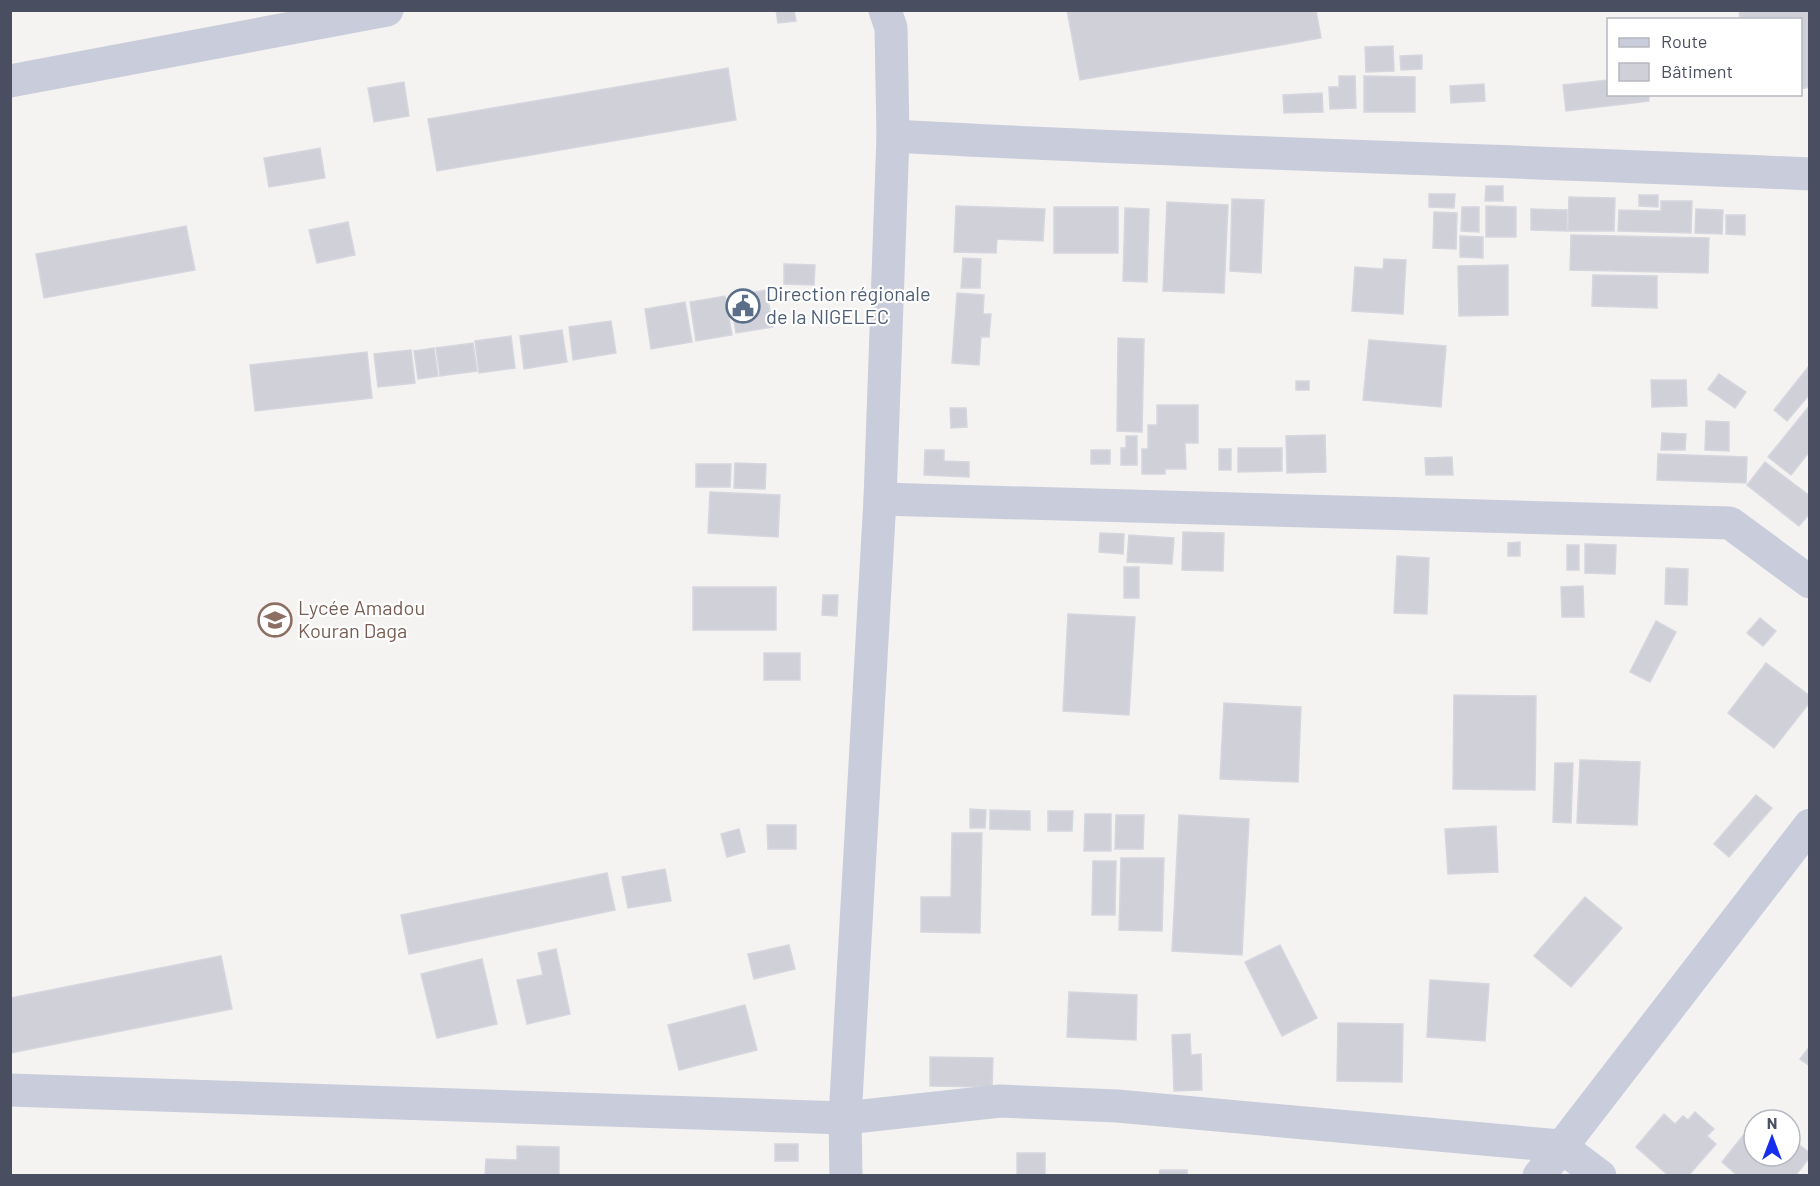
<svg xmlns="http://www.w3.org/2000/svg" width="1820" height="1186" font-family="Barlow,sans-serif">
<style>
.building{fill:#cfd0d8;stroke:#d6d6de;stroke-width:1.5}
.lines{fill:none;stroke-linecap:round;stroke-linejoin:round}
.minor{stroke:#c9ccda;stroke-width:33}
.labels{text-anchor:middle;stroke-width:4.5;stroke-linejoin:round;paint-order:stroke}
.service-label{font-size:20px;fill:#4e5e75;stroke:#fff;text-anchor:start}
.education-label{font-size:20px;fill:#785e54;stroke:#fff;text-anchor:start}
</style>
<rect width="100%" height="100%" fill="#f4f3f2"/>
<!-- building -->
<g class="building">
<path d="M776 10H794L796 21 778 23Z"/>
<path d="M1067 10H1316L1321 38 1080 80Z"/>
<path d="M1739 10H1810V87L1800 89V20H1740Z"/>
<path d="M1393 46 1394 71 1366 72 1365 47Z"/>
<path d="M1422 55V69L1401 70 1400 56Z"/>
<path d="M728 68 736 120 437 171 428 119Z"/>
<path d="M1339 76H1355L1356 108 1330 109 1329 87H1339Z"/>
<path d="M1364 76 1415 77V112H1364Z"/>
<path d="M1608 80V94H1649V101L1566 111 1563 85Z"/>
<path d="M404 82 409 116 374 122 368 88Z"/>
<path d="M1484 84 1485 101 1451 103 1450 86Z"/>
<path d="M1322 93 1323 112 1284 113 1283 95Z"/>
<path d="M320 148 325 178 269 187 264 158Z"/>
<path d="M1486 186H1503V201H1485Z"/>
<path d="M1429 194H1455L1454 208 1429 207Z"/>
<path d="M1639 195H1658V207L1639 206Z"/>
<path d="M1569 197 1615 198 1614 231H1568Z"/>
<path d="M1232 199 1264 200 1261 273 1230 271Z"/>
<path d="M1661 201H1692L1691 233 1618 231 1619 210 1661 211Z"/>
<path d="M1167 202 1228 205 1224 293 1163 291Z"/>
<path d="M956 206 1045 209 1043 241 997 239 996 253 954 252Z"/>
<path d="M1486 206 1516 207V237H1486Z"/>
<rect x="1054" y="207" width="64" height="46"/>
<path d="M1462 207H1479V232L1461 231Z"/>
<path d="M1125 208 1149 209 1147 282 1123 281Z"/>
<path d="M1531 209 1567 210V231L1531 230Z"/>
<path d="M1696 209 1723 210 1722 234 1695 233Z"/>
<path d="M1434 212 1457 213 1456 249 1433 248Z"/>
<path d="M1726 215H1745V235L1726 234Z"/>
<path d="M348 222 355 255 317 263 309 230Z"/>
<path d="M186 226 195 270 44 298 36 254Z"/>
<path d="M1571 235 1709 238 1708 273 1570 270Z"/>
<path d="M1460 236 1483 237V258L1460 257Z"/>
<path d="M963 258 981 259 980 288H961Z"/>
<path d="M1384 259 1406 260 1403 314 1352 311 1355 267 1383 269Z"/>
<path d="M784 264 815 265 814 285 784 284Z"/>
<path d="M1508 265V315L1459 316 1458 266Z"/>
<path d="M1593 275 1657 276V308L1592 306Z"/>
<path d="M766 290 773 327 736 333 730 297Z"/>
<path d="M957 293 984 295 983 314H991L989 337H981L979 365 952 363Z"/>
<path d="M725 296 732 335 696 341 690 302Z"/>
<path d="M685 302 692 342 651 349 645 309Z"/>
<path d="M611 321 616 353 573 360 569 327Z"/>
<path d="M562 330 567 362 524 369 520 336Z"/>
<path d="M511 336 515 368 479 373 475 341Z"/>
<path d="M1118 338 1144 339 1142 432 1117 431Z"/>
<path d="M1369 340 1446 346 1441 407 1363 400Z"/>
<path d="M473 343 477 371 440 376 436 348Z"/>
<path d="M434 348 438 376 418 379 414 351Z"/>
<path d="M411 350 415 383 378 387 374 354Z"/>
<path d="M367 352 372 398 255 411 250 365Z"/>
<path d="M1809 366 1810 394 1787 421 1774 410Z"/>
<path d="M1719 374 1746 392 1735 408 1708 389Z"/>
<path d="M1651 380H1686L1687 406 1652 407Z"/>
<rect x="1296" y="381" width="13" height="9"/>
<path d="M1157 405H1198V443H1185L1186 469H1165V474H1142V449H1148V425H1157Z"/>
<path d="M1810 405V451L1791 475 1768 457Z"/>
<path d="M950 408H966L967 427 951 428Z"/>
<path d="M1706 421 1729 422V451L1705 450Z"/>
<path d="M1662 433 1686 434 1685 450H1661Z"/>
<path d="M1325 435 1326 472 1287 473 1286 436Z"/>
<path d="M1126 436H1137V465H1121V448H1126Z"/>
<path d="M1238 448H1282V471L1238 472Z"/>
<rect x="1219" y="449" width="12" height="21"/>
<path d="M925 450H944V461L969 462V477L924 475Z"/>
<rect x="1091" y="450" width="19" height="14"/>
<path d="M1658 454 1747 457 1746 483 1657 480Z"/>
<path d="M1452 457 1453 475H1426L1425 458Z"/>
<path d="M1765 462 1810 496V513L1799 526 1747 485Z"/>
<path d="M735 463 766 464 765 489 734 488Z"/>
<path d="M696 464H731L730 487H696Z"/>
<path d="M710 492 780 495 778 537 708 533Z"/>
<path d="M1183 532 1224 533 1223 571 1182 570Z"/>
<path d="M1100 533 1124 534 1123 554 1099 552Z"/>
<path d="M1129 535 1174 538 1172 564 1127 562Z"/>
<path d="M1520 542V556H1508V543Z"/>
<path d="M1585 544 1616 545 1615 574 1585 573Z"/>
<rect x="1567" y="545" width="12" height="25"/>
<path d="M1397 556 1429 558 1427 614 1394 613Z"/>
<rect x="1124" y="567" width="15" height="31"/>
<path d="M1666 568 1688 569 1687 605 1665 604Z"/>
<path d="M1583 586 1584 617H1562L1561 587Z"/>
<rect x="693" y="587" width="83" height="43"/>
<path d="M823 595H838L837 616 822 615Z"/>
<path d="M1068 614 1135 617 1129 715 1063 711Z"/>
<path d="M1760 618 1776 631 1763 646 1747 633Z"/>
<path d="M1656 621 1676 632 1650 682 1630 672Z"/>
<rect x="764" y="653" width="36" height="27"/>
<path d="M1766 663 1810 696V702L1774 748 1728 713Z"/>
<path d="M1454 695 1536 696 1535 790 1453 789Z"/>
<path d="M1224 703 1301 707 1298 782 1220 779Z"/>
<path d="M1580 760 1640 762 1637 825 1577 823Z"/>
<path d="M1555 763H1573L1571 823 1553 822Z"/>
<path d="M1756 795 1772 808 1729 857 1714 844Z"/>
<path d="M970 809 986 810 985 828H970Z"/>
<path d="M990 810 1030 811V830L990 829Z"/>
<path d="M1048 811H1073L1072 831H1048Z"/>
<path d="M1085 814H1111V851H1084Z"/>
<path d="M1116 815H1144L1143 849H1115Z"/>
<path d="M1179 815 1249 819 1242 955 1172 951Z"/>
<path d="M767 825H796V849H768Z"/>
<path d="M1496 826 1498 872 1448 874 1445 829Z"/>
<path d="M739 829 745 852 727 857 721 834Z"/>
<path d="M952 833H982L980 933 921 932V897H951Z"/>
<path d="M1121 858H1164L1162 931 1119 930Z"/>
<path d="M1093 861H1116L1115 915H1092Z"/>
<path d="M665 869 671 901 628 908 622 877Z"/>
<path d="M607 873 615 910 409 954 401 915Z"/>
<path d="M1585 897 1622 928 1571 987 1534 956Z"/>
<path d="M789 945 795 969 754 979 748 954Z"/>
<path d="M1280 945 1317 1018 1282 1036 1245 962Z"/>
<path d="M556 949 570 1014 527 1024 517 980 543 975 538 953Z"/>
<path d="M221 956 232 1009 10 1053V998Z"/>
<path d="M482 959 497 1024 437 1038 421 974Z"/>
<path d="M1430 980 1489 984 1485 1041 1427 1037Z"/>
<path d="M1069 992 1137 995 1136 1040 1067 1037Z"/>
<path d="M745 1005 757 1050 679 1070 668 1025Z"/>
<path d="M1338 1023 1403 1024 1402 1082 1337 1081Z"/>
<path d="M1190 1034 1191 1055 1201 1054 1202 1090 1174 1091 1172 1035Z"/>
<path d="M1810 1046V1066L1800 1059Z"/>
<path d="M930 1057 993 1058 992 1087 930 1086Z"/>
<path d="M1695 1112 1714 1129 1707 1136 1716 1144 1688 1176H1669L1636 1147 1664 1114 1675 1124 1683 1116 1688 1120Z"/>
<path d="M1754 1122V1156H1790V1138L1810 1153V1157L1795 1176H1738L1722 1162Z"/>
<rect x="775" y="1144" width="23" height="17"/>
<path d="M517 1146 559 1147V1176H485L486 1159 517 1160Z"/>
<rect x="1017" y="1153" width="28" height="23"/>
<path d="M1160 1170H1187V1176H1159Z"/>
</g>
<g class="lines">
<!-- minor -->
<g class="minor">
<path d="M10 81 387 10"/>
<path d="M893 136C1198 153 1504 160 1810 174"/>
<path d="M880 499 1730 523 1810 582"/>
<path d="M10 1090 845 1118 1000 1101 1117 1106 1560 1146 1600 1176"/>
<path d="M846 1176 845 1118 880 499 893 136 891 28 885 10"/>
<path d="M1539 1176 1810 825"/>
</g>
</g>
<!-- icons -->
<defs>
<symbol id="civic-ring" viewBox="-11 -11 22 22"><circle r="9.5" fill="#fff" stroke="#5c6f8a" stroke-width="1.5"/><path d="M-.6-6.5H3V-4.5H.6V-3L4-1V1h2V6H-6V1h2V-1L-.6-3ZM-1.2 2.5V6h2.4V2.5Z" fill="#5c6f8a"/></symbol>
<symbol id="university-ring" viewBox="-11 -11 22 22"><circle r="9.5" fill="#fff" stroke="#8d6e63" stroke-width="1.5"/><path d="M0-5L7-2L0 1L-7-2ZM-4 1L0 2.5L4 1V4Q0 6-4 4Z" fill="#8d6e63"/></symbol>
</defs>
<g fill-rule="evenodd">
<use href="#civic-ring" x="724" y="287" width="38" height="38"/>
<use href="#university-ring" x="256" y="601" width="38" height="38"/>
</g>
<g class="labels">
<!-- service labels -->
<g class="service-label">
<text x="766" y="301">Direction régionale<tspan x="766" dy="23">de la NIGELEC</tspan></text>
</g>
<!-- education labels -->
<g class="education-label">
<text x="298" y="615">Lycée Amadou<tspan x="298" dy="23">Kouran Daga</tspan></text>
</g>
</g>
<!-- border -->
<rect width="1820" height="1186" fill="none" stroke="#494e61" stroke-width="24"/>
<!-- legend -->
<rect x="1607" y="18" width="195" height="78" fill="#ffffff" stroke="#b6b8c0" stroke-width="1.5"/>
<rect x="1619" y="38" width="30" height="9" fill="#c9ccda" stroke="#b6b8c0" stroke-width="1.5"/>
<text x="1661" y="48" font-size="18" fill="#494e61">Route</text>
<rect x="1619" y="63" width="30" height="18" fill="#cfd0d8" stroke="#b6b8c0" stroke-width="1.5"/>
<text x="1661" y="78" font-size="18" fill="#494e61">Bâtiment</text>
<!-- north arrow -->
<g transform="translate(1772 1138)"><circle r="28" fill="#ffffff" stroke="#b6b8c0" stroke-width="1.5"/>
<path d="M0-4.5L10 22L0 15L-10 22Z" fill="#152fec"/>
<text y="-9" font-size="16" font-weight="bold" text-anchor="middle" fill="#494e61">N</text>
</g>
</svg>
